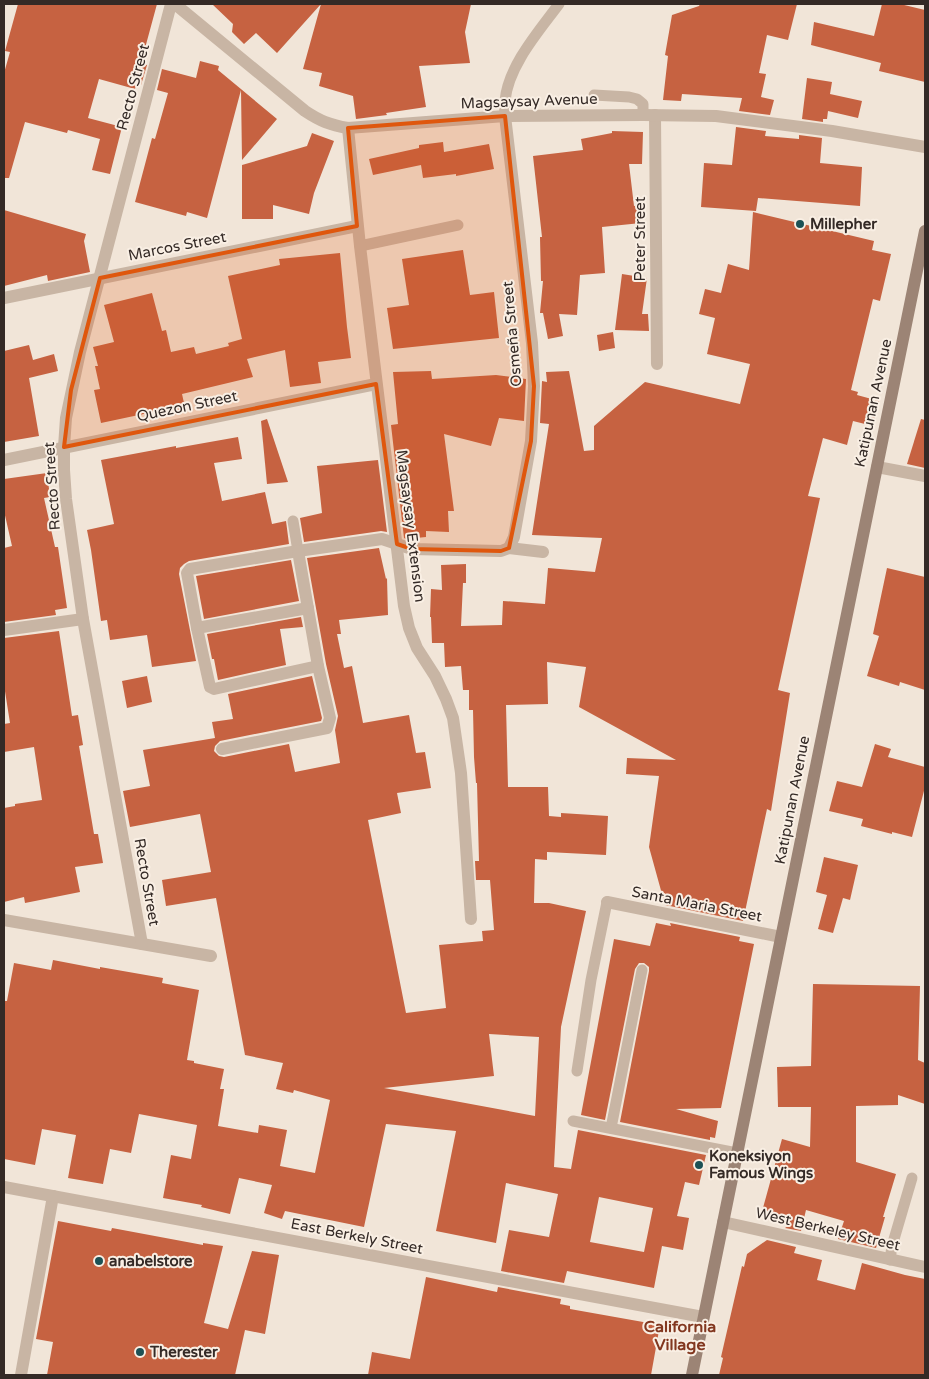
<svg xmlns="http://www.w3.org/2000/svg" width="929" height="1379" font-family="'Varela Round',sans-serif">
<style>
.building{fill:#c66241;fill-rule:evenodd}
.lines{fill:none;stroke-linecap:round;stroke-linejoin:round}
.service{stroke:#c8b5a4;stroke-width:11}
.minor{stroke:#c8b5a4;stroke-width:12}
.tertiary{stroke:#c8b5a4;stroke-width:12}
.secondary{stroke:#9c8475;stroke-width:12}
.marked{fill:#df570d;fill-opacity:0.2;stroke:#df570d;stroke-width:4;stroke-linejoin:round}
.poi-dot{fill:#1c5155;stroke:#f9efe4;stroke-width:2}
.labels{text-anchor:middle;stroke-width:4;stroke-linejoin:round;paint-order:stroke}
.street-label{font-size:15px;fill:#342a26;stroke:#f9efe4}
.poi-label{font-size:15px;font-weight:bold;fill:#342a26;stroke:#f9efe4;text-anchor:start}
.neighbourhood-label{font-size:16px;font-weight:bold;fill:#82371f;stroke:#f9efe4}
</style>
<rect width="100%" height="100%" fill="#f1e5d8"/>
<!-- building -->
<g class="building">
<path d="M18 4H157L141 63 147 65 141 85 136 84 135 89 99 79 88 118 122 127 110 174 92 170 100 139 68 130 67 133 25 122 9 178H4V73L10 52 5 51Z"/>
<path d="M212 4H471L465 32 470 63 419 66 426 107 386 113 387 115 356 119 353 96 319 86 322 73 303 69 321 4 277 53 256 33 244 44 232 32 233 24Z"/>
<path d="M700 4H797L788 40 767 35 759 73 766 74 761 97 774 100 770 115 739 111 742 98 682 94 681 101 663 100 668 56 665 55 672 15 699 6Z"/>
<path d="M882 4H900L925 10V82L879 71 881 63 811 45 814 22 874 36Z"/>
<path d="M200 61 219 66 218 70 277 119 242 160 241 90 207 218 187 212 186 216 135 202 152 138 155 139 168 93 157 90 162 69 196 78Z"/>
<path d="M807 78 832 82 830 94 862 101 858 118 828 111 827 119H823V122L802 119Z"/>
<path d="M736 127 766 131 765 136 799 139V135L822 138 820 163 862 167 860 206 758 198 756 211 701 207 704 163 732 165Z"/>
<path d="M612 131 643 132 642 164H629L634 206 639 205 641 223 602 227 605 273 580 275 577 315 559 314 563 336 548 339 543 313H540L543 281H541L540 237H542L533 156 583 150 581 139 612 133Z"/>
<path d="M312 133 334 141 314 193 309 214 273 205V219H242V165L307 146Z"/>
<path d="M443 142 444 152 489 144 494 169 456 176V174L423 178 421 165 373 175 369 159 419 148V145Z"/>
<path d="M4 210 86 234 84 241 90 272 48 281 47 275 4 286Z"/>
<path d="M753 212 874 241 872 250 891 254 880 301 873 299 851 390 858 392 857 395 879 401 873 426 853 421 847 445 823 438 808 496 820 498 778 690 790 693 771 811 767 809 743 921 665 905 649 847 659 776 626 774 627 758 676 760 579 707 586 667 547 662 548 704 506 705 508 787H548L549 816 561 817V813L608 816 606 855 547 852V860L535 859 534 903H549L586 911 561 1027 554 1167 571 1169 578 1130 706 1155 699 1185 685 1182 677 1216 689 1218 683 1250 662 1246 654 1288 567 1271 564 1283 501 1271 509 1230 549 1237 558 1194 506 1183 496 1243 436 1231 456 1131 386 1124 364 1227 285 1211 282 1219 264 1213 272 1185 239 1178 230 1214 201 1207 202 1205 163 1198 171 1155 191 1159 197 1125 139 1114 131 1153 110 1149 103 1184 68 1178 76 1135 42 1129 35 1165 4 1159V1001H7L14 963 51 970 53 960 100 969V967L163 978 162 983 199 990 187 1060 194 1061V1063L224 1069 220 1089H224L218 1126 258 1133 259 1125 287 1130 280 1166 315 1173 330 1100 294 1090 293 1093 276 1089 283 1063 245 1055 216 898 166 906 162 880 211 872 200 814 130 827 123 791 150 786 143 750 215 738 212 722 233 719 228 694 312 676 322 718 321 721 220 741 215 746 214 751 219 756 224 757 289 744 295 772 340 763 335 730 338 716 326 664 307 558 379 548 386 579 387 578 388 615 339 620 341 634H337L344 668 352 666 363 723 409 715 416 753 425 752 431 788 397 793 401 813 368 820 406 1013 446 1008 439 945 483 941 482 931 494 930 490 880H476L475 861H479L477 783H476L474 757 473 710H469V690H463L461 666 445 667 444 643H432L431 617H430L431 589 442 590 441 565 466 564V583H463L461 626 502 625 503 601 545 604 548 568 595 572 602 538 532 535 549 424 540 423 542 381 547 382 546 372 569 371 584 451 594 450V426L645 382 740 404 750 364 707 354 715 318 699 314 705 289 721 293 728 264 749 270ZM489 1034 539 1037 535 1116 384 1088 494 1076ZM599 1197 653 1208 644 1252 590 1242Z"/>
<path d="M463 250 470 295 494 292 499 338 393 349 387 308 409 305 402 259Z"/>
<path d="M340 253 347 327 351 358 318 362 321 383 290 387 285 350 247 359 253 377 182 394 186 412 169 416 167 409 101 423 94 390 100 389 95 366H98L93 347 114 342 104 305 152 293 162 331 166 330 171 352 194 347 196 354 229 346 228 343 242 339 228 276 280 265 279 259Z"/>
<path d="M622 274 647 278 642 314H648L649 331 615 330Z"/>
<path d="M613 332 615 348 599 351 597 335Z"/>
<path d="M29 345 33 360 54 354 58 371 29 378 39 436 4 442V351Z"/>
<path d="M431 371 432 379 496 375 526 379 524 421 499 418 491 446 444 434 454 511H448L449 532 426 531V537L406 539 404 538 391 425 398 424 393 372Z"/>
<path d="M267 419 288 482 267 484 261 421Z"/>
<path d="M921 419 925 420V468L907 464Z"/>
<path d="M238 437 242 459 214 463 222 501 265 492 272 524 286 521 289 544 189 561 184 564 180 568 179 574 196 661 152 667 147 635 110 640 107 620 101 621 91 550 87 530 114 524 101 460 176 446V448Z"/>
<path d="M378 460 387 532 381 531 304 542 300 518 322 513 317 466Z"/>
<path d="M47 473 50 497 44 498 55 547H58L67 608 55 610 56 615 4 622V548L12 546 4 511V479Z"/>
<path d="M291 560 299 601 204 619 196 576Z"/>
<path d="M887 568 925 577V690L900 682 899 686 867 676 879 636 873 634Z"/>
<path d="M301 617 303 627 280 629 286 665 218 680 214 659H212L207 634Z"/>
<path d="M59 631 72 716 78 715 83 745 79 746 94 834H98L103 863 75 867 80 892 25 903 24 897 4 902V808L15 806V804L42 800 34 747 4 752V724L10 723 4 685V638Z"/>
<path d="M147 676 152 702 127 708 122 681Z"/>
<path d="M875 744 891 749 888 757 925 767V787L912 837 892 832V834L861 826 863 819 829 811 837 781 862 787Z"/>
<path d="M824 857 858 865 850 900 843 898 833 933 818 929 827 895 816 892Z"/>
<path d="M656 923 671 926 670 923 740 937 739 941 754 944 721 1108 676 1109 718 1121 715 1138 710 1137V1140L620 1122 649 971V967L644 963H639L635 969 605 1120 581 1115 614 939 650 946Z"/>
<path d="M813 984 920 986 918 1060 925 1063V1104L898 1095V1105L856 1106V1162L896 1174 883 1217H885L876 1248 838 1239 844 1221 806 1210 801 1231 785 1228 791 1224 761 1215 782 1139 810 1147 811 1107H778L777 1067 811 1066Z"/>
<path d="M58 1221 111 1231 112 1228 203 1245V1243L223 1246 204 1323 228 1329 252 1251 279 1255 265 1334 245 1330 235 1375H47L53 1342 36 1339Z"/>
<path d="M767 1240 796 1247 794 1253 822 1260 817 1280 855 1290 862 1263 905 1275 925 1279V1375H719L723 1358 721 1357 742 1266 744 1267 747 1254Z"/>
<path d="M426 1277 497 1292 498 1287 561 1299 560 1304 570 1306V1309L660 1325 651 1375H368L372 1352 410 1359Z"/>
</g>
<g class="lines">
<!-- service -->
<g class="service">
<path d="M594 95 629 97 637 99 643 104V115"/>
<path d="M505 116C505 111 504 106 505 101 508 66 539 31 559 4"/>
<path d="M360 246 458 225"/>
<path d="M293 521 298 551"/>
<path d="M577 1071 591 980 607 902"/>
<path d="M573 1121 737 1153"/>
<path d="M611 1128 642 970"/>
<path d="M890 1260 892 1246 912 1178"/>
</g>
<!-- minor -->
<g class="minor">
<path d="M655 115 657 364"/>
<path d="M505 116 532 343 534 386 531 441 514 537 509 548"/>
<path d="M348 128 360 246 404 606 409 628 417 648 435 676 446 699 453 718 461 773 471 919"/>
<path d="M4 298 357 226"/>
<path d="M4 460 376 384"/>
<path d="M877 467 925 476"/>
<path d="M197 628 308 608"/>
<path d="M4 630 83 619"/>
<path d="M318 666 214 689 210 687 197 628 187 573 190 569 298 551 382 539 412 549 501 551 509 548 543 552"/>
<path d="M222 749 327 728 330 718 318 666 298 551"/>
<path d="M607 902 781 937"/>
<path d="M4 920 211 956"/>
<path d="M142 944 83 619 66 499 64 470V447L66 418 80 352 171 4"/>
<path d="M723 1222 925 1267"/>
<path d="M21 1375 53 1196"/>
</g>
<!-- tertiary -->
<g class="tertiary">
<path d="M175 4 305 111C320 121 330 125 348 128L505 116 643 115 716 116 832 131 925 147"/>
<path d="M4 1187 703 1317"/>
</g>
<!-- secondary -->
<path class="secondary" d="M692 1375 925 231"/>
</g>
<!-- marked area -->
<path class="marked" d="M505 116 534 386 531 441 509 548 501 551 412 549 397 544 376 384 64 447 71 390 100 278 357 226 348 128Z"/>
<!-- markers -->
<g class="poi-dot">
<circle cx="800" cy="224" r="5"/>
<circle cx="699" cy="1165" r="5"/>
<circle cx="99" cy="1261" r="5"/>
<circle cx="140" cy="1352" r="5"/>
</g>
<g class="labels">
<!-- street labels -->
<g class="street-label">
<text transform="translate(133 87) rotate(-75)" y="5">Recto Street</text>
<text transform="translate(529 101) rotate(-2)" y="5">Magsaysay Avenue</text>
<text transform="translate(640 239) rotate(-90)" y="5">Peter Street</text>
<text transform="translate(177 246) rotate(-11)" y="5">Marcos Street</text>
<text transform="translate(512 334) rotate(-95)" y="5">Osmeña Street</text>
<text transform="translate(873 403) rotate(-78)" y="5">Katipunan Avenue</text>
<text transform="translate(187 406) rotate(-12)" y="5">Quezon Street</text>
<text transform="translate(52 486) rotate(-94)" y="5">Recto Street</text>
<text transform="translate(411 526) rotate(83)" y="5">Magsaysay Extension</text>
<text transform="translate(792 800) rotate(-79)" y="5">Katipunan Avenue</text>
<text transform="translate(147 882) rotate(80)" y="5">Recto Street</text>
<text transform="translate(697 904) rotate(11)" y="5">Santa Maria Street</text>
<text transform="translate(828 1229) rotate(13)" y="5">West Berkeley Street</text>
<text transform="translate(357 1236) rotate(11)" y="5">East Berkely Street</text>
</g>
<!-- poi labels -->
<g class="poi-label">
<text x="810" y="229">Millepher</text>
<text x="709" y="1161">Koneksiyon<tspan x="709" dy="17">Famous Wings</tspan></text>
<text x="109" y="1266">anabelstore</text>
<text x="150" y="1357">Therester</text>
</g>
<!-- neighbourhood labels -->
<g class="neighbourhood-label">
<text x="680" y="1332">California<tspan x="680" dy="18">Village</tspan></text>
</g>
</g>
<!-- border -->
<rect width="929" height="1379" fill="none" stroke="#342a26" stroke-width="10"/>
</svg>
